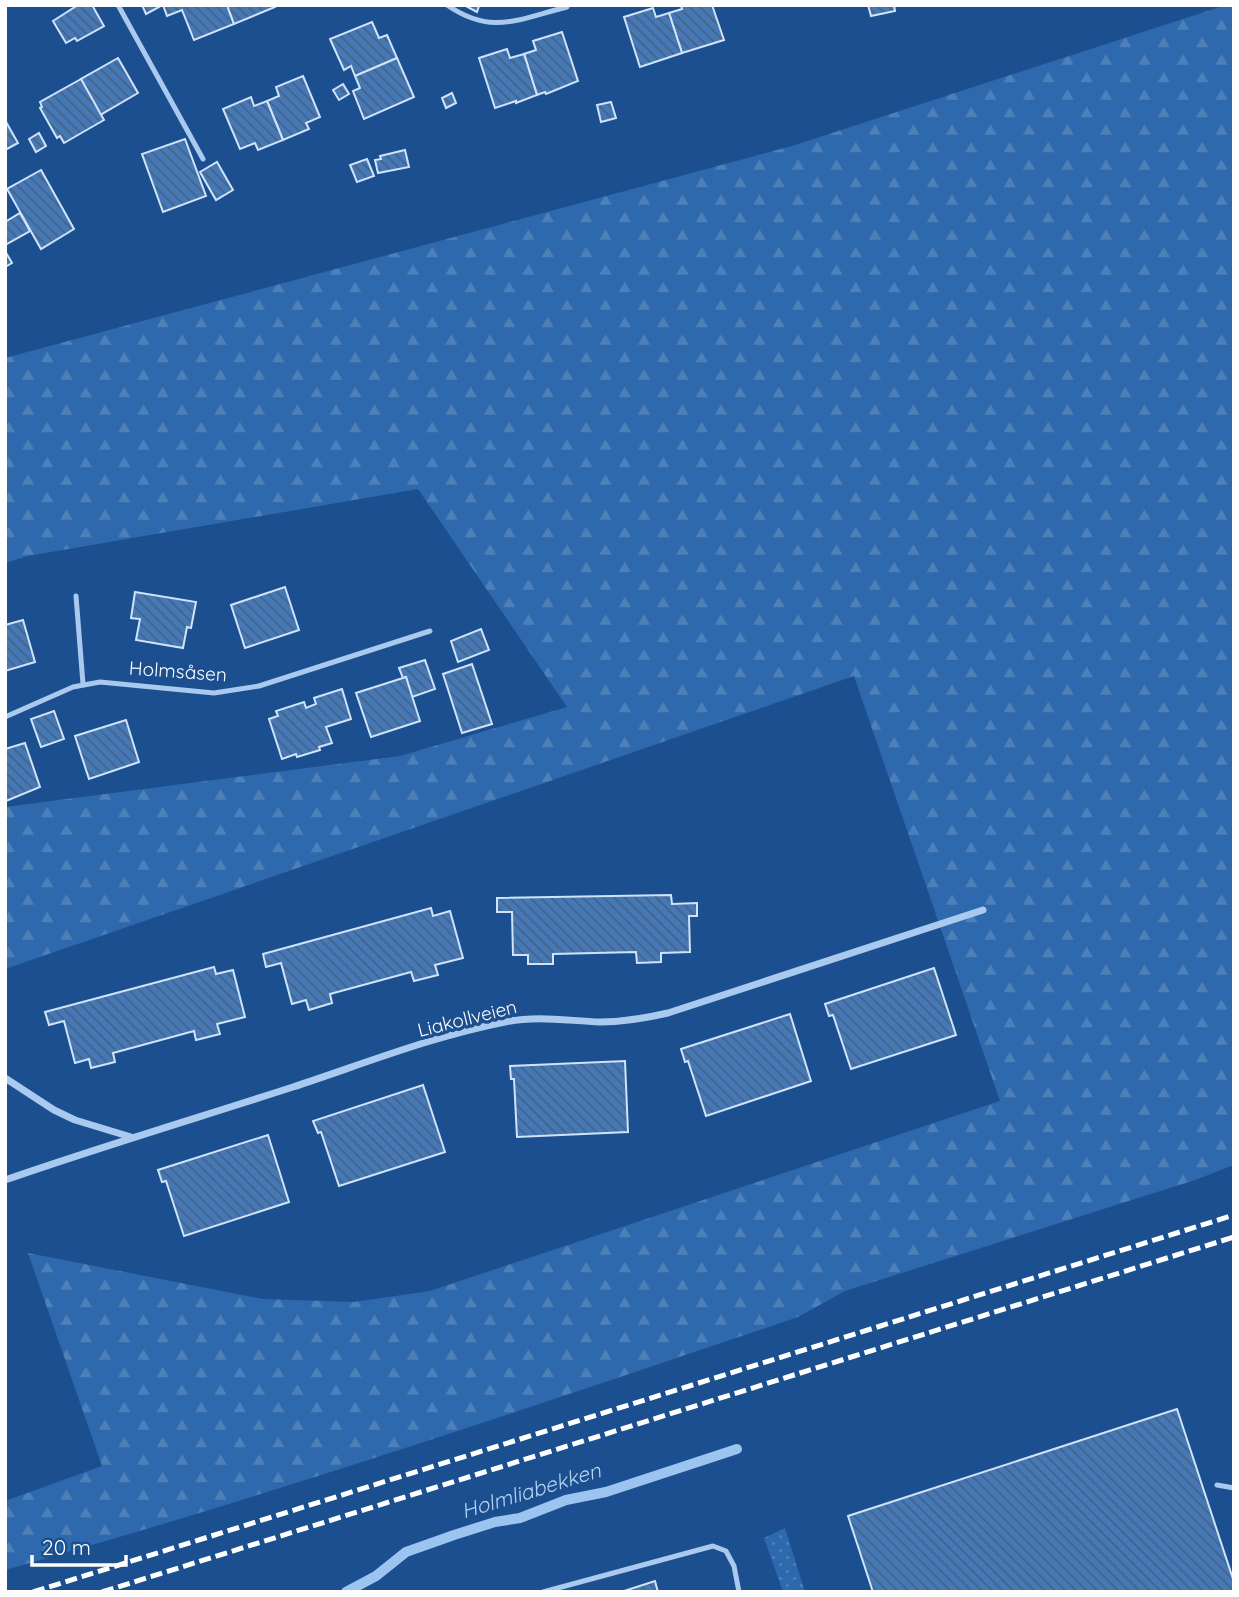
<svg xmlns="http://www.w3.org/2000/svg" width="1239" height="1597" font-family="Quicksand,sans-serif">
<style>
.grass{fill:url(#grass-dots)}
.forest{fill:url(#forest-firs)}
.lines{fill:none;stroke-linecap:round;stroke-linejoin:round}
.stream{stroke:#9cc4f0;stroke-width:10}
.building{fill:url(#building-back-hatch);stroke:#cfe3fa;stroke-width:2}
.service{stroke:#a9c9ee;stroke-width:5}
.minor{stroke:#a9c9ee;stroke-width:7}
.rail{stroke:#fff;stroke-width:5;stroke-dasharray:12 5;stroke-linecap:butt}
.labels{text-anchor:middle;stroke-width:7;stroke-linejoin:round;paint-order:stroke}
.street-label{font-size:19px;fill:#fff;stroke:#1b4f8f}
.water-label{font-size:21px;font-style:italic;fill:#b5d3f5;stroke:#1b4f8f}
</style>
<defs>
<pattern id="grass-dots" width="8" height="8" patternUnits="userSpaceOnUse" patternTransform="scale(1.75)"><rect width="8" height="8" fill="#2e69ad"/><path d="M2 2h.1M6 6h.1" fill="none" stroke="#4d80b9" stroke-width="1.8" stroke-linecap="round"/></pattern>
<pattern id="forest-firs" width="22" height="20" patternUnits="userSpaceOnUse" patternTransform="scale(1.75)"><rect width="22" height="20" fill="#2e69ad"/><path d="M5 1l3.5 6h-7zM16 11l3.5 6h-7z" fill="#4d80b9"/></pattern>
<pattern id="building-back-hatch" width="6" height="6" patternUnits="userSpaceOnUse" patternTransform="scale(1.75)"><rect width="6" height="6" fill="#4478b7"/><path d="M-1 5l2 2M0 0l6 6M5-1l2 2" fill="none" stroke="#486282"/></pattern>
</defs>
<rect width="100%" height="100%" fill="#1b4f8f"/>
<!-- grass -->
<path class="grass" d="M785 1528 805 1592H783L764 1538Z"/>
<!-- forest -->
<path class="forest" d="M1226 5H1234V1165L1195 1180 845 1291 798 1317C535 1406 272 1495 5 1570V1501L102 1466 28 1253 263 1299 354 1302 430 1291 1000 1101 854 676 5 969V807L400 756 567 707 418 489 28 556 5 563V358L792 146Z"/>
<g class="lines">
<!-- stream -->
<path class="stream" d="M346 1592 376 1576 406 1552 454 1535 495 1522 520 1518 566 1500 606 1492 737 1449"/>
</g>
<!-- building -->
<g class="building">
<path d="M78 5H92L104 26 77 41 75 38 66 43 53 21Z"/>
<path d="M142 5H157L159 7 146 14Z"/>
<path d="M163 5H227L234 24 194 40 182 10 167 16Z"/>
<path d="M227 5H274L275 7 234 24Z"/>
<path d="M464 5H478L479 6 477 12Z"/>
<path d="M681 5H712L724 40 682 53 669 13 682 9Z"/>
<path d="M868 5H894L895 11 871 16Z"/>
<path d="M653 8 656 17 669 13 682 53 640 67 624 17Z"/>
<path d="M372 22 379 38 387 35 397 58 355 76 351 66 344 70 330 39Z"/>
<path d="M562 32 578 81 546 94 545 92 537 95 524 54 536 50 533 41Z"/>
<path d="M507 49 510 58 524 54 537 95 516 103V101L495 108 479 58Z"/>
<path d="M118 58 138 93 100 115 81 79Z"/>
<path d="M397 58 414 97 364 119 353 91 360 88 355 76Z"/>
<path d="M303 76 320 117 306 123 309 129 283 140 267 101 279 96 276 87Z"/>
<path d="M81 79 104 120 64 143 60 136 57 138 40 108 42 107 40 102Z"/>
<path d="M343 84 349 94 339 100 333 90Z"/>
<path d="M452 93 456 103 446 108 442 98Z"/>
<path d="M251 97 254 106 267 101 283 140 258 150 255 143 240 149 223 109Z"/>
<path d="M611 102 616 118 601 122 597 105Z"/>
<path d="M5 120 18 143 5 150Z"/>
<path d="M39 133 46 146 36 152 29 139Z"/>
<path d="M185 139 206 196 163 212 142 154Z"/>
<path d="M405 150 409 167 378 173 375 160 381 159 380 156Z"/>
<path d="M367 159 374 176 357 182 350 165Z"/>
<path d="M217 162 233 190 216 200 200 172Z"/>
<path d="M41 170 74 229 41 249 7 189Z"/>
<path d="M20 213 30 231 5 245V222Z"/>
<path d="M5 251 12 263 5 267Z"/>
<path d="M285 587 299 630 245 648 231 605Z"/>
<path d="M135 592 196 602 191 628 187 627 183 648 136 640 140 619 131 618Z"/>
<path d="M23 620 35 662 5 671V625Z"/>
<path d="M481 629 489 650 458 662 451 641Z"/>
<path d="M425 660 435 689 412 697 406 677 403 678 399 668Z"/>
<path d="M472 664 492 724 462 733 443 674Z"/>
<path d="M406 677 420 721 371 737 356 693Z"/>
<path d="M342 689 351 719 326 727 332 743 319 747 320 750 297 757 296 754 282 759 269 719 278 716 276 711 304 702 306 708 316 704 314 698Z"/>
<path d="M54 711 64 739 41 747 31 719Z"/>
<path d="M126 720 139 762 89 779 75 736Z"/>
<path d="M25 743 40 787 6 801 5 749Z"/>
<path d="M671 895 672 904 697 903V916H689L690 952 661 953V962L637 963 636 952 553 954V964H528V955H513L512 912H497V898Z"/>
<path d="M431 908 433 916 450 911 463 958 435 965 438 975 414 981 411 972 330 994 332 1003 309 1010 306 1000 292 1004 281 963 266 967 263 954Z"/>
<path d="M214 967 216 974 233 970 245 1017 217 1024 220 1034 196 1040 194 1031 113 1053 115 1062 91 1068 89 1059 75 1063 64 1021 49 1025 45 1012Z"/>
<path d="M934 968 956 1035 851 1069 833 1015 829 1016 825 1004Z"/>
<path d="M790 1014 811 1081 706 1116 688 1061 685 1062 681 1049Z"/>
<path d="M625 1061 628 1132 517 1137 514 1079H511L510 1066Z"/>
<path d="M423 1085 445 1152 339 1186 321 1132 318 1133 313 1121Z"/>
<path d="M268 1135 289 1202 184 1236 166 1181 162 1182 158 1170Z"/>
<path d="M1177 1409 1234 1582V1592H873L848 1516Z"/>
<path d="M655 1581 658 1592H621Z"/>
</g>
<g class="lines">
<!-- service -->
<g class="service">
<path d="M118 5 203 159"/>
<path d="M447 5C492 36 518 19 567 7"/>
<path d="M76 596 83 684"/>
<path d="M5 717 73 687 100 682 214 693 259 686 430 631"/>
<path d="M1217 1485 1234 1488"/>
<path d="M543 1592 713 1546 726 1551 734 1566 739 1592"/>
</g>
<!-- minor -->
<g class="minor">
<path d="M5 1078 54 1110 75 1120 131 1137"/>
<path d="M5 1180C100 1147 197 1118 293 1087 363 1064 433 1036 505 1022 538 1015 568 1021 600 1022 624 1022 646 1018 668 1013L983 910"/>
</g>
<!-- rail -->
<g class="rail">
<path d="M33 1592 1234 1215"/>
<path d="M102 1592 1234 1237"/>
</g>
</g>
<g class="labels">
<!-- street labels -->
<g class="street-label">
<text transform="translate(178 671) rotate(4)" y="7">Holmsåsen</text>
<text transform="translate(467 1018) rotate(-14)" y="7">Liakollveien</text>
</g>
<!-- water labels -->
<g class="water-label">
<text transform="translate(531 1491) rotate(-17)" y="7">Holmliabekken</text>
</g>
</g>
<!-- border -->
<rect width="1239" height="1597" fill="none" stroke="#ffffff" stroke-width="14"/>
<!-- scale -->
<path d="M32 1555v10h94v-10" fill="none" stroke="#ffffff" stroke-width="3.5"/>
<text x="42" y="1555" font-size="21" fill="#ffffff" stroke="#1b4f8f" stroke-width="5" paint-order="stroke">20 m</text>
</svg>
